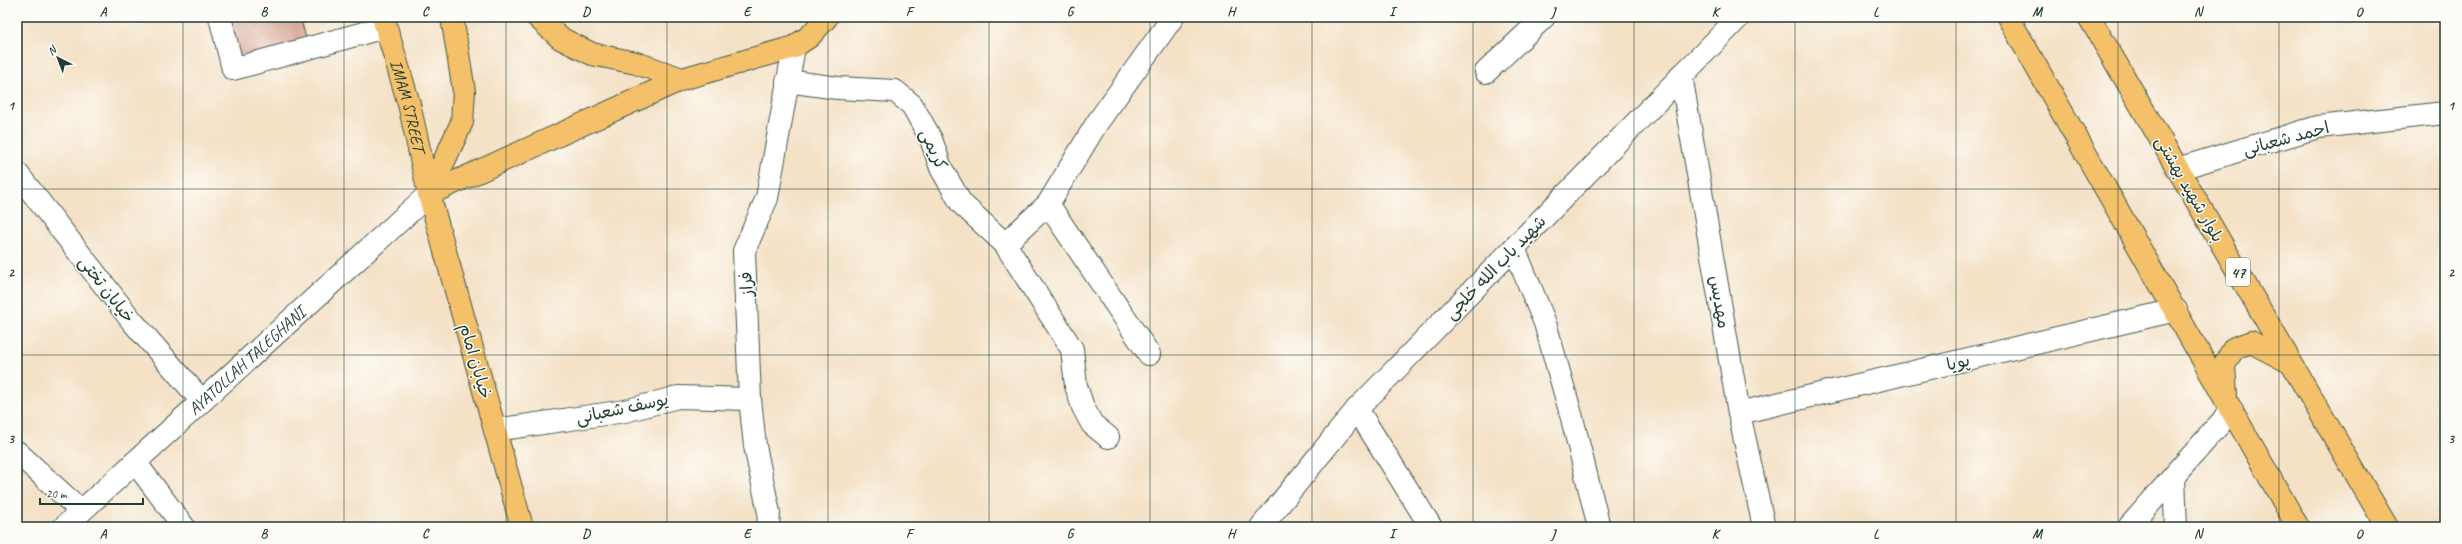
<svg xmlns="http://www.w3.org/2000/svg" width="2462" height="544" font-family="Caveat,'Playpen Sans Arabic',sans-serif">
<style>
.building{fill:#d19f8d}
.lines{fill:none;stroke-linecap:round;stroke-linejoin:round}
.minor-casing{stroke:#3f564a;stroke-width:24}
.major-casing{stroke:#3f564a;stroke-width:24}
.minor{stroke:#fff;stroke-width:22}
.major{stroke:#f4c16a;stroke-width:22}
.grid{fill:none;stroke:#1f3d34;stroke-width:1;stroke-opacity:0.55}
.labels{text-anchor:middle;stroke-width:3;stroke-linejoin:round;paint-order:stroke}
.shield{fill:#fdfcf7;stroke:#62766e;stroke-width:1}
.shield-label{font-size:16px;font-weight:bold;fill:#1f3d34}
.street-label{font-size:17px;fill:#1f3d34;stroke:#fdfcf7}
.neatline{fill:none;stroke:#1f3d34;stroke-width:1.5}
.grid-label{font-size:13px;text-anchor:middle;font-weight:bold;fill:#1f3d34}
</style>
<rect width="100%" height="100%" fill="#fdfcf7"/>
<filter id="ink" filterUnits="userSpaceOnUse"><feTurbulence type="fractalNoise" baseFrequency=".025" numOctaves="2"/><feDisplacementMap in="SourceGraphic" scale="8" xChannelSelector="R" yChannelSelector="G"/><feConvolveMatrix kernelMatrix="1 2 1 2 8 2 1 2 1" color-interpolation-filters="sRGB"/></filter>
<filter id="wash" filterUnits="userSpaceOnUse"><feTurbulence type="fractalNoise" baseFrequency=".012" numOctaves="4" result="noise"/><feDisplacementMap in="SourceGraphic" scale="16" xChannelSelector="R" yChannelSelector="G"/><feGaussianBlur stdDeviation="0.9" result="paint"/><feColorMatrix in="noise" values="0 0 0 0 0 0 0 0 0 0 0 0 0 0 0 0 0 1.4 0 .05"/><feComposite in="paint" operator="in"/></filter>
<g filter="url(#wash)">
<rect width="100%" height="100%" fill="#f4e1c6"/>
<g id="blocks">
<!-- building -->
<path class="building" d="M230 17H300L307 42 240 61Z"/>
</g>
</g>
<g filter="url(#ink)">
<use href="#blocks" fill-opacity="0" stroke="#3f564a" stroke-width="1"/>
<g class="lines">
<defs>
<g id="minor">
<path d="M220 17 233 69 385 27"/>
<path d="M1486 72 1544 17"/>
<path d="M1681 75 1739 413 1764 527"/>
<path d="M787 81 838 88 895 91 912 105 931 139 941 168 961 203 1005 244 1048 204 1097 123 1173 17"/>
<path d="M2177 169 2318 127 2445 113"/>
<path d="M17 173 132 321 202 401"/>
<path d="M1048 204 1149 354"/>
<path d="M1005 244 1072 349 1076 386 1083 407 1092 424 1108 437"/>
<path d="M1514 248 1545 323 1572 418 1599 527"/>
<path d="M1357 409 1431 527"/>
<path d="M1739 413 2176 310"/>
<path d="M495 430 625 411 678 397 750 399"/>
<path d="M17 452 81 511"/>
<path d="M135 462 184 527"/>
<path d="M2174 477 2176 527"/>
<path id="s1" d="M64 527 429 194"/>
<path d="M768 527 769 513 755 446 750 399 744 251 767 198 794 47"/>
<path d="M1261 527 1357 409 1739 17"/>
<path d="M2129 527 2232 410"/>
</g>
<g id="major">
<path id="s2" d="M383 17 409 104 429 194 522 527"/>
<path d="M537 17 560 38 592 54 636 63 682 79 794 47 810 36 827 17"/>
<path d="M2008 17 2298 527"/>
<path d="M2089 17 2387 527"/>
<path d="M429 194 682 79"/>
<path d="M429 194 462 122 464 91 452 17"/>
<path d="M2226 395 2224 365 2234 348 2251 342 2291 363"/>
</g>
</defs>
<!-- minor casing -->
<use href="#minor" class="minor-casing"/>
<!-- major casing -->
<use href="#major" class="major-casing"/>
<!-- minor -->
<use href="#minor" class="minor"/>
<!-- major -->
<use href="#major" class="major"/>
</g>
</g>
<!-- grid -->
<path class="grid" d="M183 17V527M344 17V527M506 17V527M667 17V527M828 17V527M989 17V527M1150 17V527M1312 17V527M1473 17V527M1634 17V527M1795 17V527M1956 17V527M2118 17V527M2279 17V527M17 189H2445M17 355H2445"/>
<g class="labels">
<!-- shield labels -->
<rect class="shield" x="2226" y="258" width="24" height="28" rx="3"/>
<g class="shield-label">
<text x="2238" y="278">47</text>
</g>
<!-- street labels -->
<g class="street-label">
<text dy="6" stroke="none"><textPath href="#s2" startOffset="92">IMAM STREET</textPath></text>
<text transform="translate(2286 138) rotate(-15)" y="6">احمد شعبانی</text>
<text transform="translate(934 149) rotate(66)" y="6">کریمی</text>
<text transform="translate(2190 189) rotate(60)" y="6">بلوار شهید بهشتی</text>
<text transform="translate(1495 267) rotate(-46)" y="6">شهید باب الله خلجی</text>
<text transform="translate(746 284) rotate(-94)" y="6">فراز</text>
<text transform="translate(107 289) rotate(52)" y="6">خیابان تختی</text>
<text transform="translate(1720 302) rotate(80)" y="6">مهدیس</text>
<text dy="6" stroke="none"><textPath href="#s1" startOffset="247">AYATOLLAH TALEGHANI</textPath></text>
<text transform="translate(476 361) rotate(74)" y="6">خیابان امام</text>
<text transform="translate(1958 362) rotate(-13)" y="6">پویا</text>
<text transform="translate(622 408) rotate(-12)" y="6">یوسف شعبانی</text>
</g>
</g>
<!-- margin -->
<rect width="2462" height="544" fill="none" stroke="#fdfcf7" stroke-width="44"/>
<!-- north arrow -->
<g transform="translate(58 58) rotate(318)" stroke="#fdfcf7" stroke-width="3" paint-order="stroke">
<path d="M0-3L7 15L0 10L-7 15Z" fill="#1f3d34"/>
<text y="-6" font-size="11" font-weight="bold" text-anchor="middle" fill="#1f3d34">N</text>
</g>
<!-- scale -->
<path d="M40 498v6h103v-6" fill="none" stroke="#1f3d34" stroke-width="2"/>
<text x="46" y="498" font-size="12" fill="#1f3d34" stroke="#fdfcf7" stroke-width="3" paint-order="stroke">20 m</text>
<rect x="22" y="22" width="2418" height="500" class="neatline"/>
<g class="grid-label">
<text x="103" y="16">A</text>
<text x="264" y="16">B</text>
<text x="425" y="16">C</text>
<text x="586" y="16">D</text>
<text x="747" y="16">E</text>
<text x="909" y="16">F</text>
<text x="1070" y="16">G</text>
<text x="1231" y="16">H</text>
<text x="1392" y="16">I</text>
<text x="1553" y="16">J</text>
<text x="1715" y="16">K</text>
<text x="1876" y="16">L</text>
<text x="2037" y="16">M</text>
<text x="2198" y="16">N</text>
<text x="2359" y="16">O</text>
<text x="11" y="110">1</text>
<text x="2451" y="110">1</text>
<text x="11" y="277">2</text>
<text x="2451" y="277">2</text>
<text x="11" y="443">3</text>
<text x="2451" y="443">3</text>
<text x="103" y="538">A</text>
<text x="264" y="538">B</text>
<text x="425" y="538">C</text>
<text x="586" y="538">D</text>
<text x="747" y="538">E</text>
<text x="909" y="538">F</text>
<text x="1070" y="538">G</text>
<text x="1231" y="538">H</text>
<text x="1392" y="538">I</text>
<text x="1553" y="538">J</text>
<text x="1715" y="538">K</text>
<text x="1876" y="538">L</text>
<text x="2037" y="538">M</text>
<text x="2198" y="538">N</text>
<text x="2359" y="538">O</text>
</g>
</svg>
